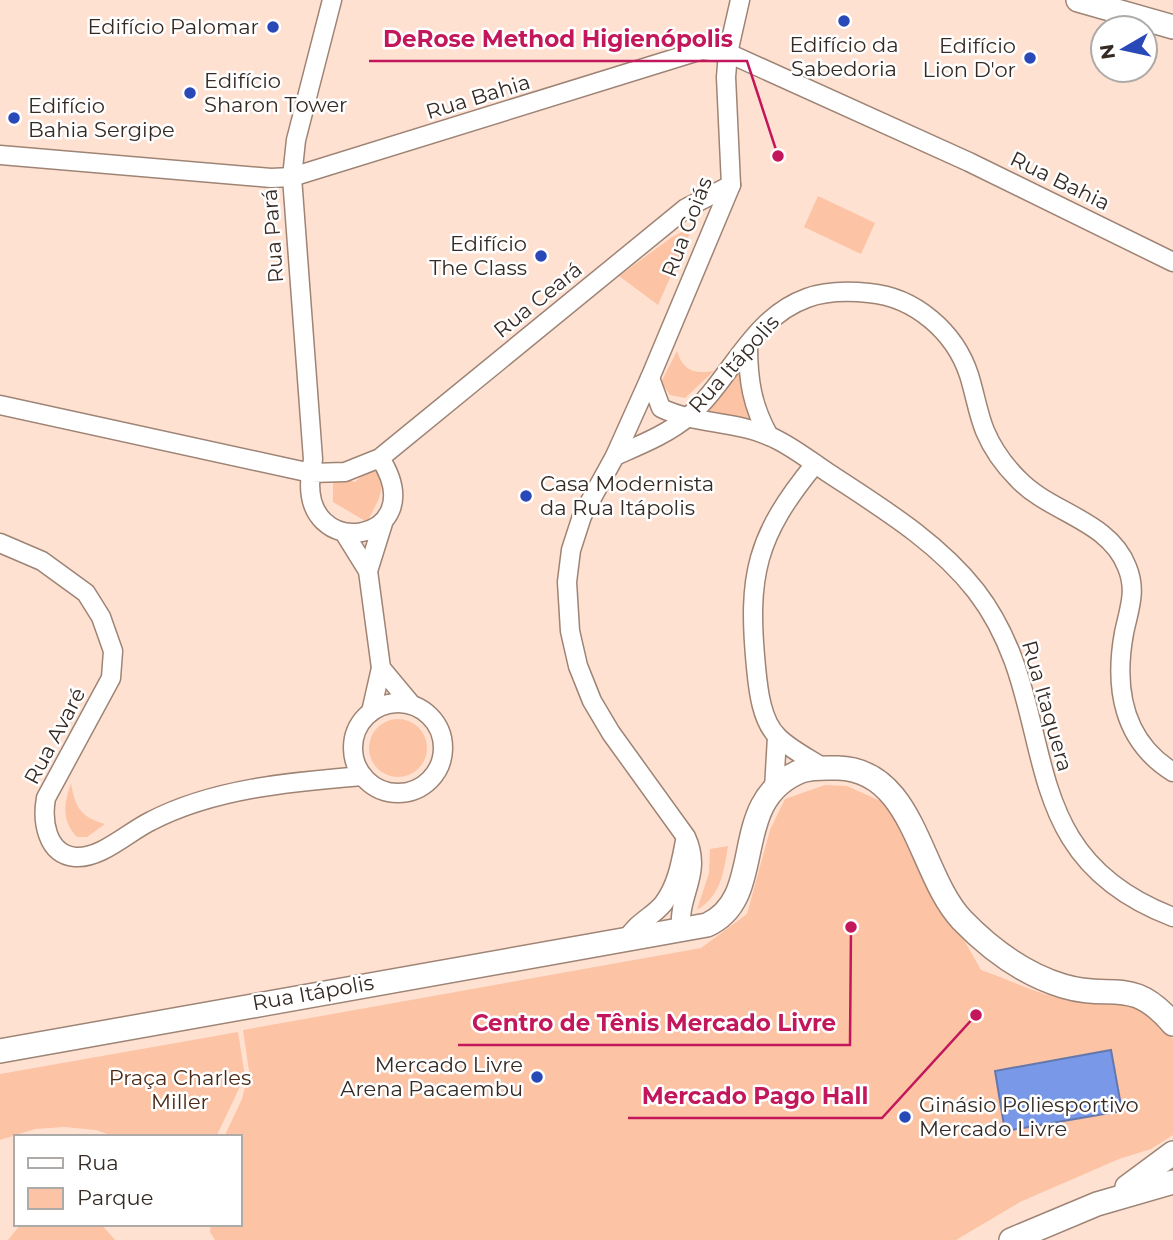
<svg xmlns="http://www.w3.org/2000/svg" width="1173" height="1240" font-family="Montserrat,sans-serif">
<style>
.green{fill:#fcc3a4}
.water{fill:#7999e8;stroke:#6578ad;stroke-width:2}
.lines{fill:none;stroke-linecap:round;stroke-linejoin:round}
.minor-casing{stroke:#9e8475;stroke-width:21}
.major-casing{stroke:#9e8475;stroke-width:26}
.minor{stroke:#fff;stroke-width:18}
.major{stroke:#fff;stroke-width:23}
.poi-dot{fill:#2949b9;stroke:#fff;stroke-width:2.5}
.labels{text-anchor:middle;stroke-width:5;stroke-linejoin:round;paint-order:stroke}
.poi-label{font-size:21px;fill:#352a24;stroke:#fff;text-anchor:end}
.street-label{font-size:21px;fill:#352a24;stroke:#fff}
.park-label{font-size:21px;fill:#4c2a15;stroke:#fff}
.leader{fill:none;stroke:#c2185b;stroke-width:2.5}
.callout-dot{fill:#c2185b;stroke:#fff;stroke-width:2.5}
.callout-label{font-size:23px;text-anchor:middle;font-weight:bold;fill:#c2185b;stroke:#fff;stroke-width:5;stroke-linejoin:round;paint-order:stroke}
</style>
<rect width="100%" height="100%" fill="#ffe1d2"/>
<!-- green -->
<g class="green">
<path d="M818 196 875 223 861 254 804 227Z"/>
<path d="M693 226 658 305 619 276 672 237Z"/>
<path d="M677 351C683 371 694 374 714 371L685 398 670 395 661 382Z"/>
<path d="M736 371 741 374 752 424 705 412Z"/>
<path d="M371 468C393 482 375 506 367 522L333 502V480L339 478 355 482Z"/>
<circle cx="398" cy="748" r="29"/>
<path d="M71 783C75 808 81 817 105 824L87 837H77C61 820 64 804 71 783Z"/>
<path d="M825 785 847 786 887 804 981 970C1010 980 1042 996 1072 1001 1123 1009 1134 994 1173 1039V1135L1151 1149 1119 1159 1020 1202 956 1240H215L210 1232 211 1224H240V1137H224L242 1099 249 1071 243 1030 701 948 747 914 770 830 785 799Z"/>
<path d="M728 846C724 871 721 896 697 910L709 873 710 849Z"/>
<path d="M238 1032 245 1076 216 1137H116L96 1130 64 1127 35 1129 0 1140V1074Z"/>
<path d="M21 1224H101L115 1240H8Z"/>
</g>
<!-- water -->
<path class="water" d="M1111 1050 1122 1111 1005 1131 995 1071Z"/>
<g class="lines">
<defs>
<g id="minor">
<path d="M0 155 271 178 292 177 702 50 728 53 969 162 1173 262"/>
<path d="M748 345C748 380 752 406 769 436"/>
<path d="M650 378 661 408C694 424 735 421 769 436 789 444 809 460 827 472 880 507 937 541 976 591 1066 708 1002 852 1173 917"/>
<path d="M0 405 311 473 313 459 292 177 296 140 332 0"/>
<path d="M615 456C640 445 668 434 689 416 731 379 751 318 807 298 826 291 849 291 869 293 915 297 955 332 969 375 975 394 978 414 985 431 993 450 1004 465 1018 479 1050 513 1109 520 1127 567 1137 591 1129 609 1124 633 1114 688 1123 741 1173 772"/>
<path d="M380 458C435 544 298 565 311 473L345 472 380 458 686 208 731 185"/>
<path d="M815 464C756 536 747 575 756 667 758 688 761 721 778 737 790 749 808 758 822 767"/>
<path d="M345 534 368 571 381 668 371 712"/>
<path d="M0 543 42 561 86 593 101 617 113 651 111 678 46 798C42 820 46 854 75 857 101 859 128 832 151 821 215 788 292 782 363 776"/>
<path d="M368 571 383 523"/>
<path d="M381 668 411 704"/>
<circle cx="398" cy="748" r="45"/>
<path d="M774 789 777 737"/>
<path d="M681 929C678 893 703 874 686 837L611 733 592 701 578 666 570 631 567 582 571 550 582 516 615 456 650 378 731 185 726 77 728 53 740 0"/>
<path d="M627 939C636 923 652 917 663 904 677 886 681 862 685 841"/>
</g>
<g id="major">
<path d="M1078 0 1173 27"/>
<path d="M0 1051 707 925C769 897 726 801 801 771 813 767 826 768 838 768 915 770 919 875 962 920 990 949 1024 974 1063 986 1112 1001 1131 975 1173 1024"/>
<path d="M1127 1187 1173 1153"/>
<path d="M1011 1240 1097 1204 1173 1182"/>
</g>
</defs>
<!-- minor casing -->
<use href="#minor" class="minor-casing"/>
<!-- major casing -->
<use href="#major" class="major-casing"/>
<!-- minor -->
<use href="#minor" class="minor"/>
<!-- major -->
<use href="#major" class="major"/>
</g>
<!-- markers -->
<g class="poi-dot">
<circle cx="844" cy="21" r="7"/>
<circle cx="273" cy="27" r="7"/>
<circle cx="1030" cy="58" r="7"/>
<circle cx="190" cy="93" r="7"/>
<circle cx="14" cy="118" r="7"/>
<circle cx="541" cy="256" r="7"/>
<circle cx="526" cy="496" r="7"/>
<circle cx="537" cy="1077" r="7"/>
<circle cx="905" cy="1117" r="7"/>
</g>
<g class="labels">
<!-- poi labels -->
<g class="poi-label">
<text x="259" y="34">Edifício Palomar</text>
<text x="844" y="52" text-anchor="middle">Edifício da<tspan x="844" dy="24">Sabedoria</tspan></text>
<text x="1016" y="53">Edifício<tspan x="1016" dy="24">Lion D'or</tspan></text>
<text x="204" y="88" text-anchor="start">Edifício<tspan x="204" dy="24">Sharon Tower</tspan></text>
<text x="28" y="113" text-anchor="start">Edifício<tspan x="28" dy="24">Bahia Sergipe</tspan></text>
<text x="527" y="251">Edifício<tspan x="527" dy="24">The Class</tspan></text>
<text x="540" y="491" text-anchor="start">Casa Modernista<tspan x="540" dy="24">da Rua Itápolis</tspan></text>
<text x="523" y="1072">Mercado Livre<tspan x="523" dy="24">Arena Pacaembu</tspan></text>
<text x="919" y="1112" text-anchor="start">Ginásio Poliesportivo<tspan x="919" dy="24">Mercado Livre</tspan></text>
</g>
<!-- street labels -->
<g class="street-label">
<text transform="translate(478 97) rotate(-17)" y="7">Rua Bahia</text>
<text transform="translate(1060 181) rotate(26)" y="7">Rua Bahia</text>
<text transform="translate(687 227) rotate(-69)" y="7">Rua Goiás</text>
<text transform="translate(273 236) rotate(-94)" y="7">Rua Pará</text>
<text transform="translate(538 300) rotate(-39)" y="7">Rua Ceará</text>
<text transform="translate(734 364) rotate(-48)" y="7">Rua Itápolis</text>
<text transform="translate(1047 706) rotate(74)" y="7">Rua Itaquera</text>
<text transform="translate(55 736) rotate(-62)" y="7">Rua Avaré</text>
<text transform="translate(313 993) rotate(-10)" y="7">Rua Itápolis</text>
</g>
<!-- park labels -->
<g class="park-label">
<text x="180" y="1085">Praça Charles<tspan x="180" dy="24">Miller</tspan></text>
</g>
</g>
<!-- callouts -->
<path class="leader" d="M778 156L747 61H369M851 927L850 1045H458M976 1015L882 1118H628"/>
<g class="callout-dot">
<circle cx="778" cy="156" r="7"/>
<circle cx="851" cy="927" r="7"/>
<circle cx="976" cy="1015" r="7"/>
</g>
<g class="callout-label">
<text x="558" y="47">DeRose Method Higienópolis</text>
<text x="654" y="1031">Centro de Tênis Mercado Livre</text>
<text x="755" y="1104">Mercado Pago Hall</text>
</g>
<!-- legend -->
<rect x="14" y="1135" width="228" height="91" fill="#ffffff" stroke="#aeaaa7" stroke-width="2"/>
<rect x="28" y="1158" width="35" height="10" fill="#ffffff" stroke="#aeaaa7" stroke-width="2"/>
<text x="77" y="1170" font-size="21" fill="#352a24">Rua</text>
<rect x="28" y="1188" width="35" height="21" fill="#fcc3a4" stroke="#aeaaa7" stroke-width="2"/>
<text x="77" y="1205" font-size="21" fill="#352a24">Parque</text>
<!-- north arrow -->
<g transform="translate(1124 49) rotate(261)"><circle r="33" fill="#ffffff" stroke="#aeaaa7" stroke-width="2"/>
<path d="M0-5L12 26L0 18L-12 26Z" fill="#2949b9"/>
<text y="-10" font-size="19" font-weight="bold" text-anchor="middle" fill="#352a24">N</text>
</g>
</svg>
